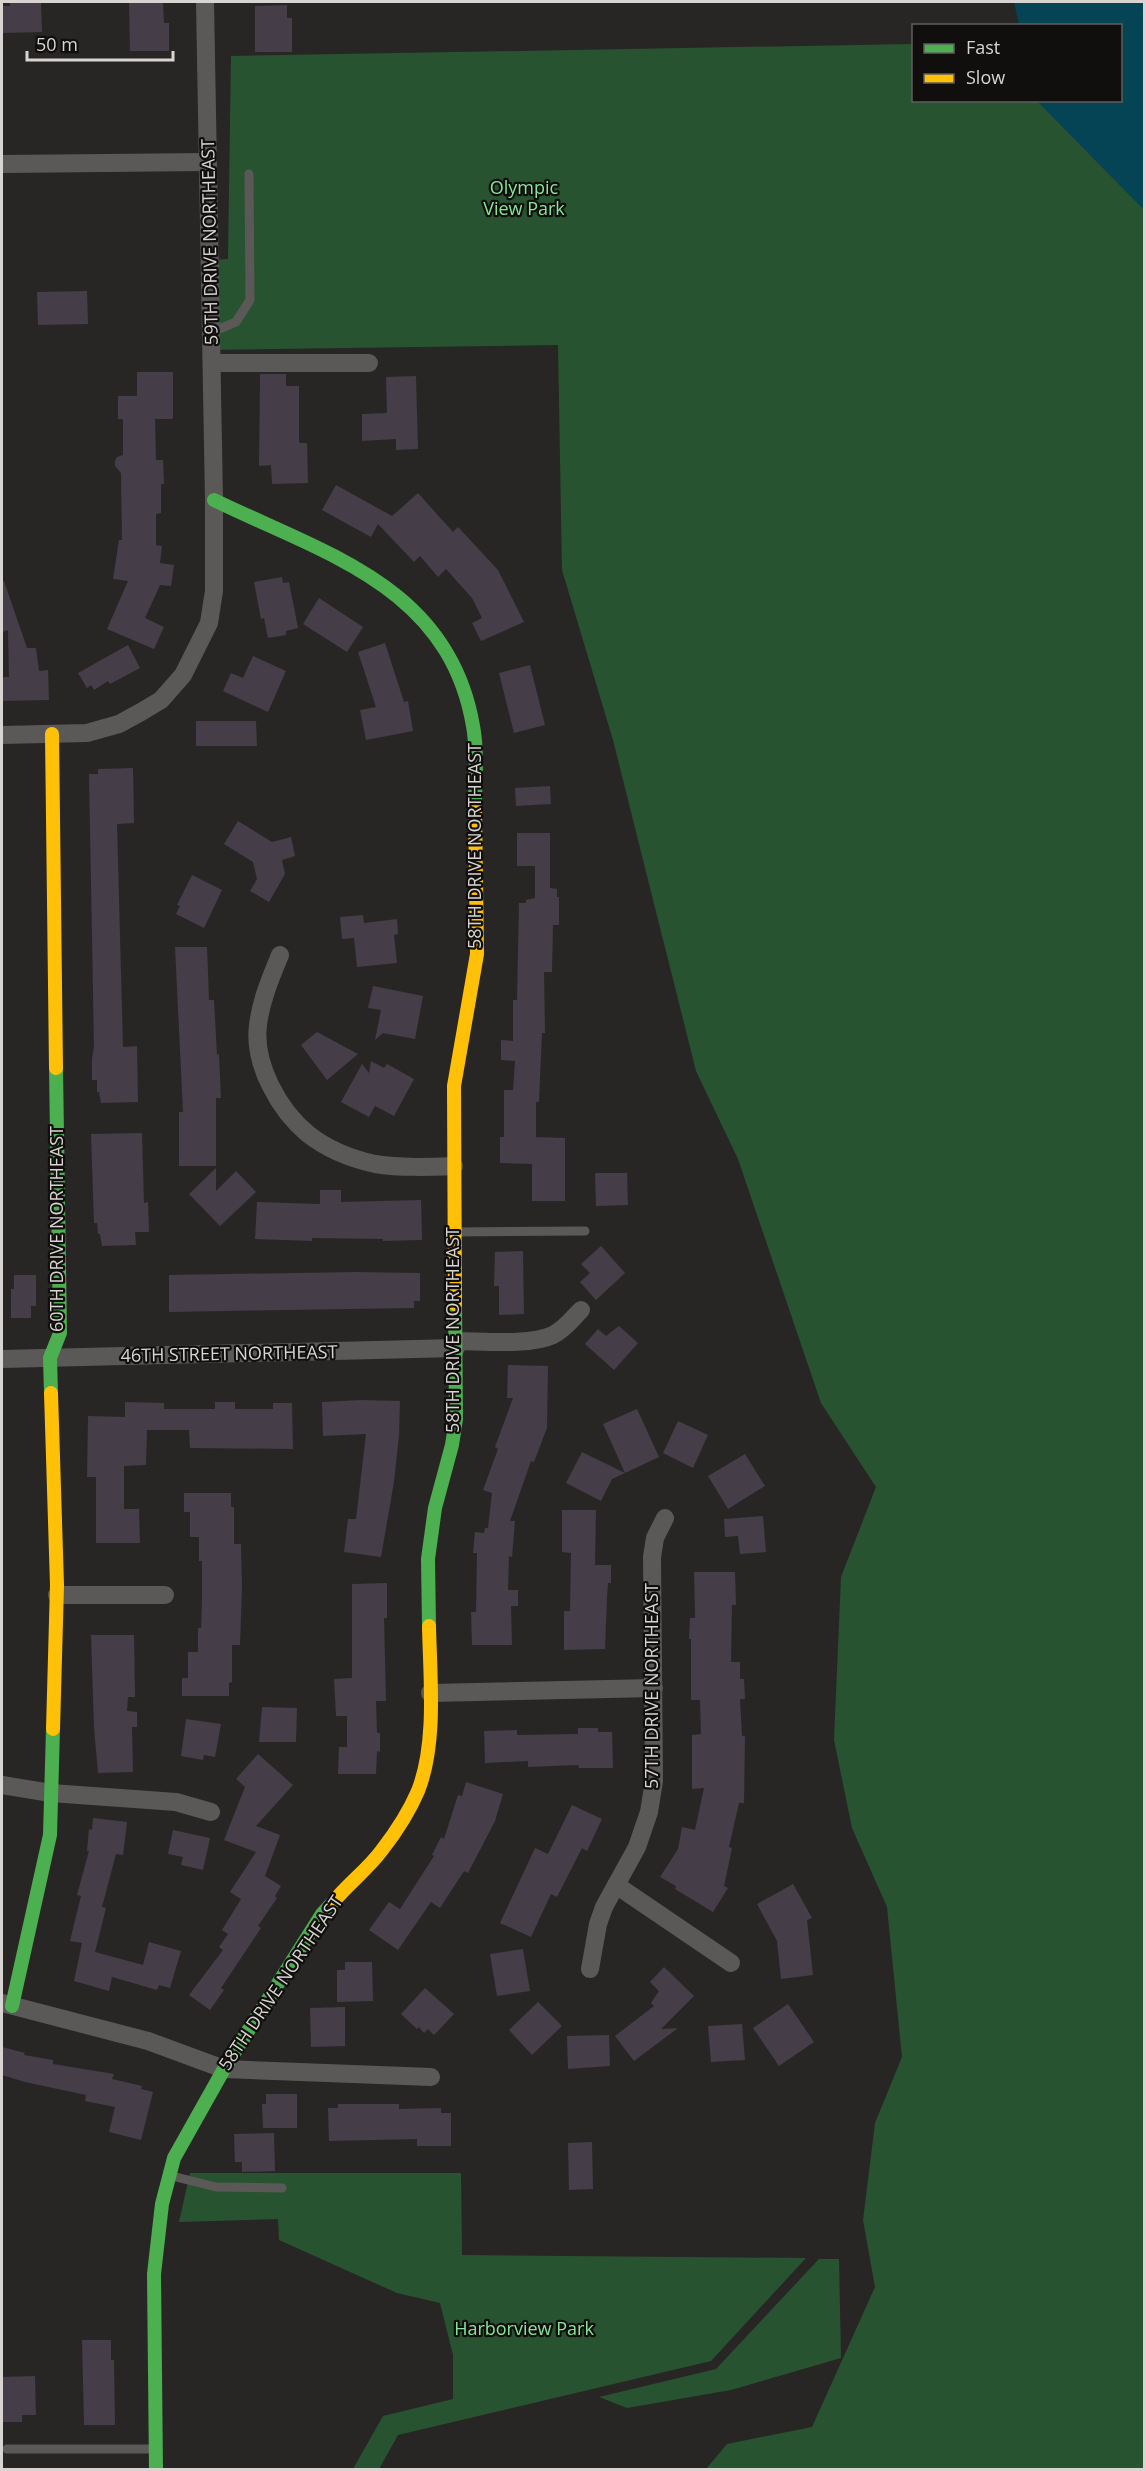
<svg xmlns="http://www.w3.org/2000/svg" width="1146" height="2471" font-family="'Open Sans',sans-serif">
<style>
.green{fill:#285330}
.water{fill:#054454}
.building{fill:#453d48}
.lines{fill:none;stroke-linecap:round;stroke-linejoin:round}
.lane{stroke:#5b5958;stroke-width:9}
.street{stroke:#5b5958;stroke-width:18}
.fast{stroke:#4caf50;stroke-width:14}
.slow{stroke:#ffc107;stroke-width:14}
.labels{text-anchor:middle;stroke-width:4.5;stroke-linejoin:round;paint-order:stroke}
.park-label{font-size:18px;fill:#87e697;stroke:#110f0e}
.street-label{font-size:18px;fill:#d7d4d2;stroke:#110f0e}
</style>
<rect width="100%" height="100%" fill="#282624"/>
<!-- green -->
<g class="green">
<path d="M913 44 914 100 1066 101 1144 209V2469H706L727 2444 812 2427 875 2287 863 2220 875 2123 902 2057 887 1907 852 1828 834 1740 841 1577 876 1487 821 1403 738 1159 696 1071 613 740 562 570 558 345 208 350 205 260 228 259 231 56Z"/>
<path d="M190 2173H461L462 2255 806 2258 711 2361 398 2435 379 2469H353L383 2416 453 2399V2355L440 2303 397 2293 279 2240 278 2219 179 2222Z"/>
<path d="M819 2259H839L841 2358 731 2390 627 2408 599 2397 716 2369Z"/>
</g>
<!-- water -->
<path class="water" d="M1014 2H1144V210L1037 101 1120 100V26L1019 25Z"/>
<!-- building -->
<g class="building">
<path d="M10 2H41L42 32 2 33V6H10Z"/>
<path d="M129 2H163L164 23H169V51H130Z"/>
<path d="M287 5V18H292V52H255V6Z"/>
<path d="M87 291 88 324 38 325 37 292Z"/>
<path d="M137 372H173V419H155L156 460H163L164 484H161V513L156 514V545L162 546 160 563 174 565 171 586 160 585 145 618 164 627 154 649 107 629 128 581 113 579 119 540H122L121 473 115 466V461L117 457 123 455V419H118V396H137Z"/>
<path d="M260 374H286V386H299V443H307L308 483 272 484 271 465 259 466Z"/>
<path d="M416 376 418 449 396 450V439L362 441V414L387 413 386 377Z"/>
<path d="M336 485 392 516 418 493 453 532 458 527 498 570 524 622 481 641 472 623 482 618 472 598 446 569 438 577 420 556 414 562 378 524 371 537 322 510Z"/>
<path d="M282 577 283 583 289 582 298 628 286 631V635L268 638 264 618 261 619 254 582Z"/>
<path d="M4 581 27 648H36L39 671 48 670 49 700 2 701V677H9L8 630 2 632V582Z"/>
<path d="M319 598 363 627 347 652 303 624Z"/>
<path d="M385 643 404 702 408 701 413 731 366 740 360 710 376 707 358 652Z"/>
<path d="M128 645 140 668 110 684 108 681 94 690 91 685 87 688 78 673Z"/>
<path d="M253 656 286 671 268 712 223 691 231 673 243 678Z"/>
<path d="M530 665 545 725 514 733 499 673Z"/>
<path d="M196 721H256L257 746H196Z"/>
<path d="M133 768 134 823 117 824 123 1047 137 1046 138 1102 101 1103 99 1092H97V1080H92V1059L94 1047 89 774H98V769Z"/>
<path d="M550 786 551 804 516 806 515 788Z"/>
<path d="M238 821 272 842 291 837 295 856 282 860 285 874 269 902 250 891 257 879 253 862 224 844Z"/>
<path d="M517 833H550V888L557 889V897H559V925H553L552 972H544L545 1033H542L539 1102H536V1137L565 1138V1201H532V1164L500 1163V1137H504V1090H513L515 1061 501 1060V1040L513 1041V1000H517L519 903H526V900L535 898V866H517Z"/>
<path d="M192 875 222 890 204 928 176 914 180 906 177 905Z"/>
<path d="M363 915 364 923 397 919 398 934 394 935 397 963 357 967 354 938 342 939 340 917Z"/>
<path d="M175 947H207L209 1000H214L217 1055 219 1054 221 1098H216V1166H179V1112H183Z"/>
<path d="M373 986 423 996 415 1039 383 1033 375 1040 381 1010 368 1008Z"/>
<path d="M317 1032 358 1054 327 1080 301 1045Z"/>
<path d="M371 1061 384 1068 387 1064 414 1079 394 1116 375 1106 369 1117 341 1102 362 1064 369 1073Z"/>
<path d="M142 1133 144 1203 148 1202 149 1232H135L136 1245 102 1246 100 1234H98L97 1223H94L91 1134Z"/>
<path d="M216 1168V1191L236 1171 256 1192 220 1226 189 1194Z"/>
<path d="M595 1173H627L628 1205 596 1206Z"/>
<path d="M320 1190H341V1202L421 1200 422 1240 383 1241V1239L312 1238V1241L255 1239 257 1202 320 1204Z"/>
<path d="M601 1246 625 1273 596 1300 580 1282 590 1273 581 1264Z"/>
<path d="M523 1251 524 1314 499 1315V1286H494L495 1252Z"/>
<path d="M356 1272 420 1273V1301H414V1308L169 1312V1275Z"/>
<path d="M14 1275H36V1306H31V1318H11V1289H14Z"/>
<path d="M619 1326 638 1343 614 1370 585 1344 598 1329 606 1336Z"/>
<path d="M508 1365 548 1366 547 1428 534 1462 531 1461 510 1521H515L512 1557 509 1556 508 1590H518V1606H511L512 1645H472L471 1612H476L477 1553H473L475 1532 484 1533 485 1528H488L492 1493 483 1490 498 1449 495 1447 513 1398H507Z"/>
<path d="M362 1400 400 1401 399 1436 394 1482 381 1557 344 1552 348 1519H356L366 1434 323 1436 322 1402Z"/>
<path d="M125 1402 164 1403V1409H215V1402H235V1409H273V1403H292L293 1449 190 1448 189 1430H147L146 1465 124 1466V1509H139L140 1543H96V1477H87L88 1416 125 1417Z"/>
<path d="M637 1409 659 1457 625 1473 603 1424Z"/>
<path d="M678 1421 708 1435 693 1468 663 1453Z"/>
<path d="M582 1452 625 1473 612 1479 601 1501 566 1483Z"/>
<path d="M745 1454 765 1486 728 1509 708 1476Z"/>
<path d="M184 1493H231V1507H234V1544H241L242 1587 240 1645H232V1682L229 1683V1696H182V1678H188V1652H198V1628H201L202 1602V1561H199V1537H190V1512H184Z"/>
<path d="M562 1510H596L595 1565H611V1583H608L607 1598 605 1649 564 1650V1611H570L571 1553 562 1552Z"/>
<path d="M763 1516 766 1552 740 1554 738 1536 725 1537 724 1519Z"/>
<path d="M694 1572H735L736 1605H732L731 1662H740V1679H744L745 1699H740L742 1736H745L744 1803H739L729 1847 732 1848 724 1886 728 1888 713 1912 675 1889 676 1886 660 1877 678 1849 682 1827 695 1830 704 1788 692 1789V1735L701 1734 700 1700H691V1639H689L690 1618H695Z"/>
<path d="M387 1583V1618H384L386 1701H376L377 1733H380V1752L377 1751 376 1774H338L339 1747H347V1716H336L334 1679 352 1678V1584Z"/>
<path d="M91 1635H134L135 1697H128L127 1711 137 1712V1727H132L133 1772 98 1773 94 1728Z"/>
<path d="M262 1707 297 1708 296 1742H259Z"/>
<path d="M186 1719 221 1724 215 1757 204 1755 203 1760 181 1756Z"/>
<path d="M578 1728H598V1732H612L613 1768H579L578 1765 528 1767V1761L485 1763 484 1731 517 1730V1735L578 1734Z"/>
<path d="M258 1754 293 1785 256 1826 280 1835 265 1876 281 1886 275 1896 277 1898 258 1926 261 1928 221 1988 224 1990 210 2010 189 1995 223 1950 219 1947 228 1934 222 1930 241 1899 230 1892 256 1852 224 1840 245 1787 236 1779Z"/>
<path d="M466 1782 503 1794 495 1821 468 1873 464 1871 440 1908 431 1902 398 1950 369 1930 389 1902 400 1909 434 1856 432 1855 441 1837 444 1839 458 1795 462 1796Z"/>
<path d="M572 1805 602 1819 587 1851 582 1848 557 1897 551 1894 531 1937 500 1923 535 1848 548 1854Z"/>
<path d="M93 1818 127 1822 123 1855 116 1854 102 1907 106 1908 95 1952 143 1965 149 1942 181 1951 170 1988 159 1985 157 1990 112 1977 109 1991 74 1981 82 1943 70 1941 81 1896 77 1895 89 1851H87L89 1829 92 1830Z"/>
<path d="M173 1830 210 1838 203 1870 181 1865 183 1857 168 1854Z"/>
<path d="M793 1884 812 1918 807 1920 813 1975 781 1979 777 1941 757 1904Z"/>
<path d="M523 1949 530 1991 497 1996 490 1954Z"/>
<path d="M345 1962H372L373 2001 337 2002V1970H345Z"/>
<path d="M664 1967 694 1996 661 2029 678 2028 634 2061 615 2036 654 2006 651 2003 659 1991 650 1982Z"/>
<path d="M425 1988 454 2014 434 2035 428 2029 424 2033 419 2027 417 2029 401 2014Z"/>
<path d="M538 2002 562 2026 532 2055 509 2030Z"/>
<path d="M788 2004 814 2042 779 2066 753 2028Z"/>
<path d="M345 2007V2046L311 2047 310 2008Z"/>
<path d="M742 2024 745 2060 711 2062 708 2026Z"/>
<path d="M609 2035 610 2066 568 2069 567 2036Z"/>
<path d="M2 2047 25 2053 24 2055 53 2060V2064L114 2074 112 2079 142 2086 141 2089 153 2092 141 2140 109 2132 115 2107 85 2101 86 2095 25 2082 2 2075Z"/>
<path d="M266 2094H297V2128H263L262 2104H266Z"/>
<path d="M338 2104H399V2109L441 2108V2113H451V2146H417V2139L329 2141 328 2108H338Z"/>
<path d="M274 2133 275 2171 242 2172V2162H235L234 2134Z"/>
<path d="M592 2142 593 2189 569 2190 568 2143Z"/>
<path d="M82 2340H111V2360H114L115 2425H84Z"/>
<path d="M35 2376 36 2415H22V2422H2V2377Z"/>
</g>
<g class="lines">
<!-- lane -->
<g class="lane">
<path d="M212 332 236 322 250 300 249 174"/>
<path d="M455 1232 585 1231"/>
<path d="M172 2176 216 2187 282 2188"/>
<path d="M7 2449H154"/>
</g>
<!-- street -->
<g class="street">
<path d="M2 164 208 162"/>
<path d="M212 363H369"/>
<path d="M2 735 87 733 119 724 141 712 161 700 183 675 209 623 214 591V500L205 2"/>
<path d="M280 955C271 977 261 1000 258 1025 253 1064 279 1110 308 1134 327 1149 352 1159 375 1164 401 1168 428 1167 454 1166"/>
<path d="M456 1341C483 1341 529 1346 553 1335 565 1329 572 1319 581 1310"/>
<path d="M2 1359 456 1348"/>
<path d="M57 1595H165"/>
<path d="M430 1693 654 1688"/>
<path d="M2 1785 51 1793 176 1802 211 1812"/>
<path d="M616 1885 731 1963"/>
<path d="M590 1969 598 1924 604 1907 637 1847 649 1812 654 1781 652 1557 655 1538 665 1518"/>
<path d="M2 2003 148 2041 224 2069 431 2077"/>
</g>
<!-- fast -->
<g class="fast">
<path d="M214 500C325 554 449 586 473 726 478 752 475 781 475 808"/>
<path d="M51 1393 50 1358 60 1333 56 1068"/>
<path d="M429 1626 428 1559 435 1508 452 1445 456 1419 455 1304"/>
<path d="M12 2006 50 1835 53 1729"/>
<path d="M156 2470 154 2274 162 2204 174 2158 224 2069 322 1914 335 1900"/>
</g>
<!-- slow -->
<g class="slow">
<path d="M52 734 56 1068"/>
<path d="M455 1304 454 1086 477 954 475 808"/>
<path d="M51 1393 57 1585 53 1729"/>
<path d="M335 1900C349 1883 369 1868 382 1850 396 1832 409 1812 418 1791 437 1743 430 1677 429 1626"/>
</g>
</g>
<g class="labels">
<!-- park labels -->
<g class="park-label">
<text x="524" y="194">Olympic<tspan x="524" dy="21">View Park</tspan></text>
<text x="524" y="2335">Harborview Park</text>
</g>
<!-- street labels -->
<g class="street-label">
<text transform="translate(210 242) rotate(-91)" y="6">59TH DRIVE NORTHEAST</text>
<text transform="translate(475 846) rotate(-90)" y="6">58TH DRIVE NORTHEAST</text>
<text transform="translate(57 1229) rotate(-90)" y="6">60TH DRIVE NORTHEAST</text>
<text transform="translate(453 1330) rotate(-90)" y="6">58TH DRIVE NORTHEAST</text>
<text transform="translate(229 1354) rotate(-1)" y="6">46TH STREET NORTHEAST</text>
<text transform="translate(652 1686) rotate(-90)" y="6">57TH DRIVE NORTHEAST</text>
<text transform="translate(281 1983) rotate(-56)" y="6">58TH DRIVE NORTHEAST</text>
</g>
</g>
<!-- border -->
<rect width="1146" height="2471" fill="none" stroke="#d7d4d2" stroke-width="6"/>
<!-- legend -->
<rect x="912" y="24" width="210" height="78" fill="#110f0e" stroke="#605e5c" stroke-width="1.5"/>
<rect x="924" y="44" width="30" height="9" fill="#4caf50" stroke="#605e5c" stroke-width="1.5"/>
<text x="966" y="54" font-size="18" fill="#d7d4d2">Fast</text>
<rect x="924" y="74" width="30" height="9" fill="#ffc107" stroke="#605e5c" stroke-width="1.5"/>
<text x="966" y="84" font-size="18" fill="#d7d4d2">Slow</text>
<!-- scale -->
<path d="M27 51v9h146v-9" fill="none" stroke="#d7d4d2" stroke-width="3"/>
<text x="36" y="51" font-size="18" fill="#d7d4d2" stroke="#110f0e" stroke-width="4.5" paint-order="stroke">50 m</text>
</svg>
